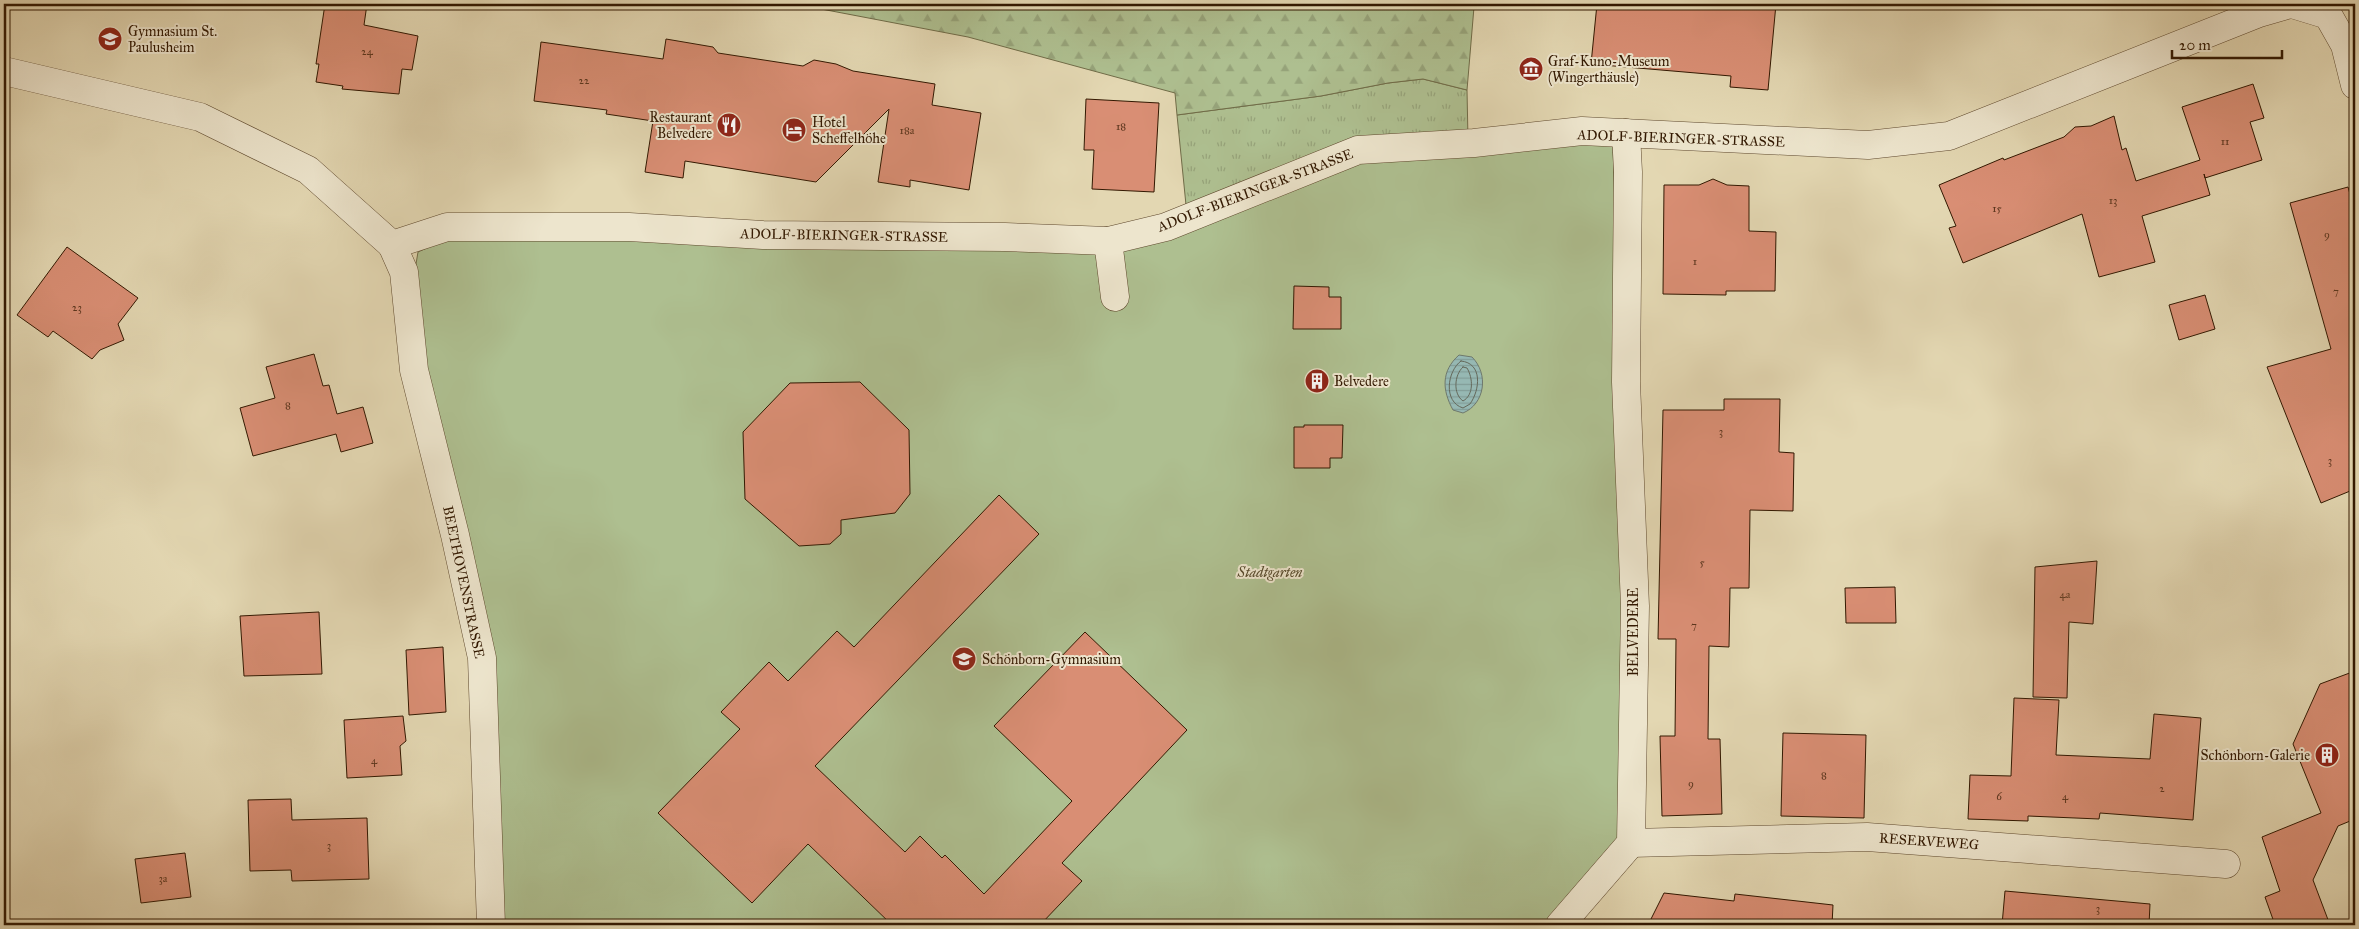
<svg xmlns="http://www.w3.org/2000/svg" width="2359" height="929" font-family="'IM FELL Great Primer',serif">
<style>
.grass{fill:url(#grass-tufts);stroke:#706c48}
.forest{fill:url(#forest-firs);stroke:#706c48}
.park{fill:#aebf90;stroke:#706c48}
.water{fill:url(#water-rules);stroke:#6e786c}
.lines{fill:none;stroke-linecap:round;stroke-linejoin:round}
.shore{stroke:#64685a;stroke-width:1}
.building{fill:#d98e74;stroke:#321801}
.minor-casing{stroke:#5e482d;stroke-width:29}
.minor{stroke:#ede5cd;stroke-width:28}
.labels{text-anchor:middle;stroke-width:4;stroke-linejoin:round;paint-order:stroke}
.number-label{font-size:11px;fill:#5c361e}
.poi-label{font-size:14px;fill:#321801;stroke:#ede5cd;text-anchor:start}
.street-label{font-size:14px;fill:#321801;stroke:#ede5cd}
.park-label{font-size:14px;font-style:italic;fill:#574a2c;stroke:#ede5cd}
</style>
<defs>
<pattern id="grass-tufts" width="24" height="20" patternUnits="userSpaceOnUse" patternTransform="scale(1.25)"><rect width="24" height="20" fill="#aebf90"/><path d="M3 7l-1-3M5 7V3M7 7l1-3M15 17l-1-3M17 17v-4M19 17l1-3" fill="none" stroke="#96a37a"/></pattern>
<pattern id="forest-firs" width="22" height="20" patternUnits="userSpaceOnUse" patternTransform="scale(1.25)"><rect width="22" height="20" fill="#aebf90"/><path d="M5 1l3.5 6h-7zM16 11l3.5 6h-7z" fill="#96a37a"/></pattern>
<pattern id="water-rules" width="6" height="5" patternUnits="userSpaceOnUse" patternTransform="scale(1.25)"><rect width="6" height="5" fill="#96b8b3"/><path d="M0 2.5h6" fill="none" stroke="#829d98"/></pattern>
</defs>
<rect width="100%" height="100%" fill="#e3d7b2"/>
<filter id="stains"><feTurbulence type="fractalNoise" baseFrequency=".004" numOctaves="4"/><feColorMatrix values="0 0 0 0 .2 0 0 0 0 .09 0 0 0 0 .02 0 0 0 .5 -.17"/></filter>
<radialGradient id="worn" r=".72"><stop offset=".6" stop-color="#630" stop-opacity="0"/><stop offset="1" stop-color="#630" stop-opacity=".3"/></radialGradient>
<!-- grass -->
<path class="grass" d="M1423 79 1467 90 1468 140 1188 225 1177 115 1321 96 1388 83Z"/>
<!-- forest -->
<path class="forest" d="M795 4H1430L1474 7 1467 90 1423 79 1388 83 1321 96 1177 115 1175 93 968 37Z"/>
<!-- park -->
<path class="park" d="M1468 140 1613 144 1627 610 1620 835 1542 925H499L489 656 424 366 415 270 418 252 455 235 1124 250 1346 160Z"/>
<!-- water -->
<path class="water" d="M1459 355 1472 357C1489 374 1485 404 1463 413L1453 410C1442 390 1441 371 1459 355Z"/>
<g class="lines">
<!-- shore -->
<g class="shore">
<path d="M1461 361C1483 363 1480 390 1470 404L1463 408C1443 402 1447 371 1461 361Z"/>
<path d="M1463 367 1467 368C1473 378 1474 395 1463 401 1453 394 1454 375 1463 367Z"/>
</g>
</g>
<!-- building -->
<g class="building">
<path d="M325 4H367L364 25 418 36 412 70 402 69 399 94 342 89 343 86 316 82 319 64H316Z"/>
<path d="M1597 4H1776L1768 90 1730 87 1731 76 1591 64Z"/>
<path d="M666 39 713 47 718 53 803 66 814 60 836 64 853 71 935 84 932 105 981 113 969 190 910 180V187L878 182 889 109 816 182 685 161 683 178 645 172 653 121 606 114 607 110 534 101 541 42 663 59Z"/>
<path d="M2253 84 2264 118 2250 122 2262 160 2205 178 2204 174 2210 195 2142 216 2155 262 2099 277 2082 214 1963 263 1949 228 1956 226 1939 185 2003 158 2004 160 2064 137 2075 127 2091 126 2114 116 2122 150 2126 148 2136 181 2200 160 2182 107Z"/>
<path d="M1086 99 1159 103 1154 192 1092 189 1094 150H1084Z"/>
<path d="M1713 179 1727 185 1749 186V231L1776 232 1775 291H1726V295L1663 294 1664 185H1699Z"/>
<path d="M2348 187 2355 212V489L2321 503 2267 367 2331 349 2290 203Z"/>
<path d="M67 247 138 298 118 324 124 340 100 350 92 359 53 331 48 337 17 315Z"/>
<path d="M1294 286 1329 287V297H1341V329H1293Z"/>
<path d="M2205 295 2215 329 2179 340 2169 305Z"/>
<path d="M314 354 323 386 329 385 337 414 363 407 373 443 341 452 336 434 253 456 240 408 275 398 266 367Z"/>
<path d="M860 382 909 430 910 494 895 513 841 520V534L830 544 799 546 745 499 743 432 790 383Z"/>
<path d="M1724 399H1780L1779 452 1794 453 1793 511 1750 510 1749 588H1730L1729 647 1709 646 1708 739H1720L1722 814 1662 816 1660 736H1675L1676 639H1658L1663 410H1724Z"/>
<path d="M1304 425H1343L1342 458H1330V468H1294V427H1304Z"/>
<path d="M999 495 1039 534 815 766 905 852 920 836 942 858 945 855 984 894 1072 801 994 726 1085 632 1187 730 1062 863 1082 881 1040 925H892L808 844 752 903 658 813 740 729 721 712 769 662 788 681 837 631 854 647Z"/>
<path d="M2097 561 2093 624 2069 622 2067 698 2033 697 2035 567Z"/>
<path d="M1895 587 1896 623H1846L1845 588Z"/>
<path d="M319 612 322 674 244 676 240 616Z"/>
<path d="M443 647 446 712 409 715 406 650Z"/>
<path d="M2355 671V819L2338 826 2313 880 2330 925H2275L2265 897 2280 891 2262 837 2321 813 2293 744 2320 684Z"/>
<path d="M2014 698 2059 700 2056 755 2150 759 2154 714 2201 718 2193 820 2100 813 2099 819 2028 816V821L1968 819 1970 775 2011 776Z"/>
<path d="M403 716 406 741 400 746 402 775 347 778 344 720Z"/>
<path d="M1783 733 1866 735 1864 818 1781 816Z"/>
<path d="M291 799 292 820 367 818 369 879 292 881 291 870 250 871 248 800Z"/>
<path d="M185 853 191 897 141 903 135 859Z"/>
<path d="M2005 891 2150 904 2149 925H2002Z"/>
<path d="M1664 893 1734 901 1735 894 1833 905 1832 925H1648Z"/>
</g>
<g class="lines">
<defs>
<g id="minor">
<path d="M2292 4 2328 15 2345 45 2355 85"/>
<path d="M4 71 200 117 308 170 392 245 447 227H629L763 235 1005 237 1108 241 1166 227 1358 150 1474 143 1582 131 1868 145 1949 136 2259 13 2290 4"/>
<path d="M1108 241 1115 297"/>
<path d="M392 245 404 272 414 370 455 535 482 658 491 925"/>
<path d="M1631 843 1867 837 2226 864"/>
<path d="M1560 925 1631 843 1635 606 1626 382 1628 172 1626 133"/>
</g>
</defs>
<!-- minor casing -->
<use href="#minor" class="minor-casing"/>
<!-- minor -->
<use href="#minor" class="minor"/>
</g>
<!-- icons -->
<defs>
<symbol id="school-disc" viewBox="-11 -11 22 22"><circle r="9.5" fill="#8f2418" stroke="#ede5cd"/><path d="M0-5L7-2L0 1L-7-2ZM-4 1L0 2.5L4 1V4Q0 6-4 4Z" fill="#fff"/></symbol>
<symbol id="museum-disc" viewBox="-11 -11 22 22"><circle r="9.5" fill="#8f2418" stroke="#ede5cd"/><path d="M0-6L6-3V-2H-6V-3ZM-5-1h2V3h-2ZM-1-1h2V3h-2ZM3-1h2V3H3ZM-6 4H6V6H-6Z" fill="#fff"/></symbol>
<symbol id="restaurant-disc" viewBox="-11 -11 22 22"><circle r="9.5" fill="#8f2418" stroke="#ede5cd"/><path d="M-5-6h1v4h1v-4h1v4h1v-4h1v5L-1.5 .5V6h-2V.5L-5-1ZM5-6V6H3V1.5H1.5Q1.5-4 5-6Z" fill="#fff"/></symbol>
<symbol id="hotel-disc" viewBox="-11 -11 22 22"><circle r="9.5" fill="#8f2418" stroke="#ede5cd"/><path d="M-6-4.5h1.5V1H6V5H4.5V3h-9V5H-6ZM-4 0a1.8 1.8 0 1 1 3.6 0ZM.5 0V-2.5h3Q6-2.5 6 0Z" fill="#fff"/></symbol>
<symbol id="building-disc" viewBox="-11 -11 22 22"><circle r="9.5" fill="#8f2418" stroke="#ede5cd"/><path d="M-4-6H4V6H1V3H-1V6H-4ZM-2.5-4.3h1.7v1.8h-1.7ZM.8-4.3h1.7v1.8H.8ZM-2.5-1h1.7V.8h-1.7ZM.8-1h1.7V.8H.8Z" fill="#fff"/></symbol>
</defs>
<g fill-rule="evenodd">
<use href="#school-disc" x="96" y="25" width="28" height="28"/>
<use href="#museum-disc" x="1517" y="55" width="28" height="28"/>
<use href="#restaurant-disc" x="715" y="111" width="28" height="28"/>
<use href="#hotel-disc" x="780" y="116" width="28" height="28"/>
<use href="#building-disc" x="1303" y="367" width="28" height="28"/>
<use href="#school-disc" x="950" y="645" width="28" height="28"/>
<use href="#building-disc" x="2313" y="741" width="28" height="28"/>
</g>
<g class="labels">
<!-- number labels -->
<g class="number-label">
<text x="367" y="55">24</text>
<text x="584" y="84">22</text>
<text x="1121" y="130">18</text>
<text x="907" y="134">18a</text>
<text x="2225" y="145">11</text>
<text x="2113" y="204">13</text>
<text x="1997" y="212">15</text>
<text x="2327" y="238">9</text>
<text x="1695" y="265">1</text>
<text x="2336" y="295">7</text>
<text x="77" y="311">23</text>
<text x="288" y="409">8</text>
<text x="1721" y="435">3</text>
<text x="2330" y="464">3</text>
<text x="1702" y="566">5</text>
<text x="2065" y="598">4a</text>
<text x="1694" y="629">7</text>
<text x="374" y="764">4</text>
<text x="1824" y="779">8</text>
<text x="1691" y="787">9</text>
<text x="2162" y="792">2</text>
<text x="1999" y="800">6</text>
<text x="2065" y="800">4</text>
<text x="329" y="849">3</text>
<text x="163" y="882">3a</text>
<text x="2098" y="912">3</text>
</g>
<!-- poi labels -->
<g class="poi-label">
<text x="128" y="36">Gymnasium St.<tspan x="128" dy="16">Paulusheim</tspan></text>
<text x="1548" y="66">Graf-Kuno-Museum<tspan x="1548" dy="16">(Wingerthäusle)</tspan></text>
<text x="712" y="122" text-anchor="end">Restaurant<tspan x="712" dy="16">Belvedere</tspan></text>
<text x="812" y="127">Hotel<tspan x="812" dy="16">Scheffelhöhe</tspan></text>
<text x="1334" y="386">Belvedere</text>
<text x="982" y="664">Schönborn-Gymnasium</text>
<text x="2310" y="760" text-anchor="end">Schönborn-Galerie</text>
</g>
<!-- street labels -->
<g class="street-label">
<text transform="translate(1681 138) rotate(2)" y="5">ADOLF-BIERINGER-STRASSE</text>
<text transform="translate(1255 190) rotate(-21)" y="5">ADOLF-BIERINGER-STRASSE</text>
<text transform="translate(844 235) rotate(1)" y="5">ADOLF-BIERINGER-STRASSE</text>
<text transform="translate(464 582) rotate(78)" y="5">BEETHOVENSTRASSE</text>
<text transform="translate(1633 632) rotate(-90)" y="5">BELVEDERE</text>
<text transform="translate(1929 841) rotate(4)" y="5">RESERVEWEG</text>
</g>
<!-- park labels -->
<g class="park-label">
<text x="1270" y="577">Stadtgarten</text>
</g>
</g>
<!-- margin -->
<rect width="2359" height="929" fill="none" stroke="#e3d7b2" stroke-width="20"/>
<rect x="5" y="5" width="2349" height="919" fill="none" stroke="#321801" stroke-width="2.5"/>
<rect x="10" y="10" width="2339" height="909" fill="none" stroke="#321801"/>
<!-- scale -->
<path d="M2172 50v8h110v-8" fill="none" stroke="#321801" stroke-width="2.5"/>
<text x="2179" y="50" font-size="15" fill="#321801" stroke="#ede5cd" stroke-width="4" paint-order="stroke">20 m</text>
<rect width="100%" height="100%" filter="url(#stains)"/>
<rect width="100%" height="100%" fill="url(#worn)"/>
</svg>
